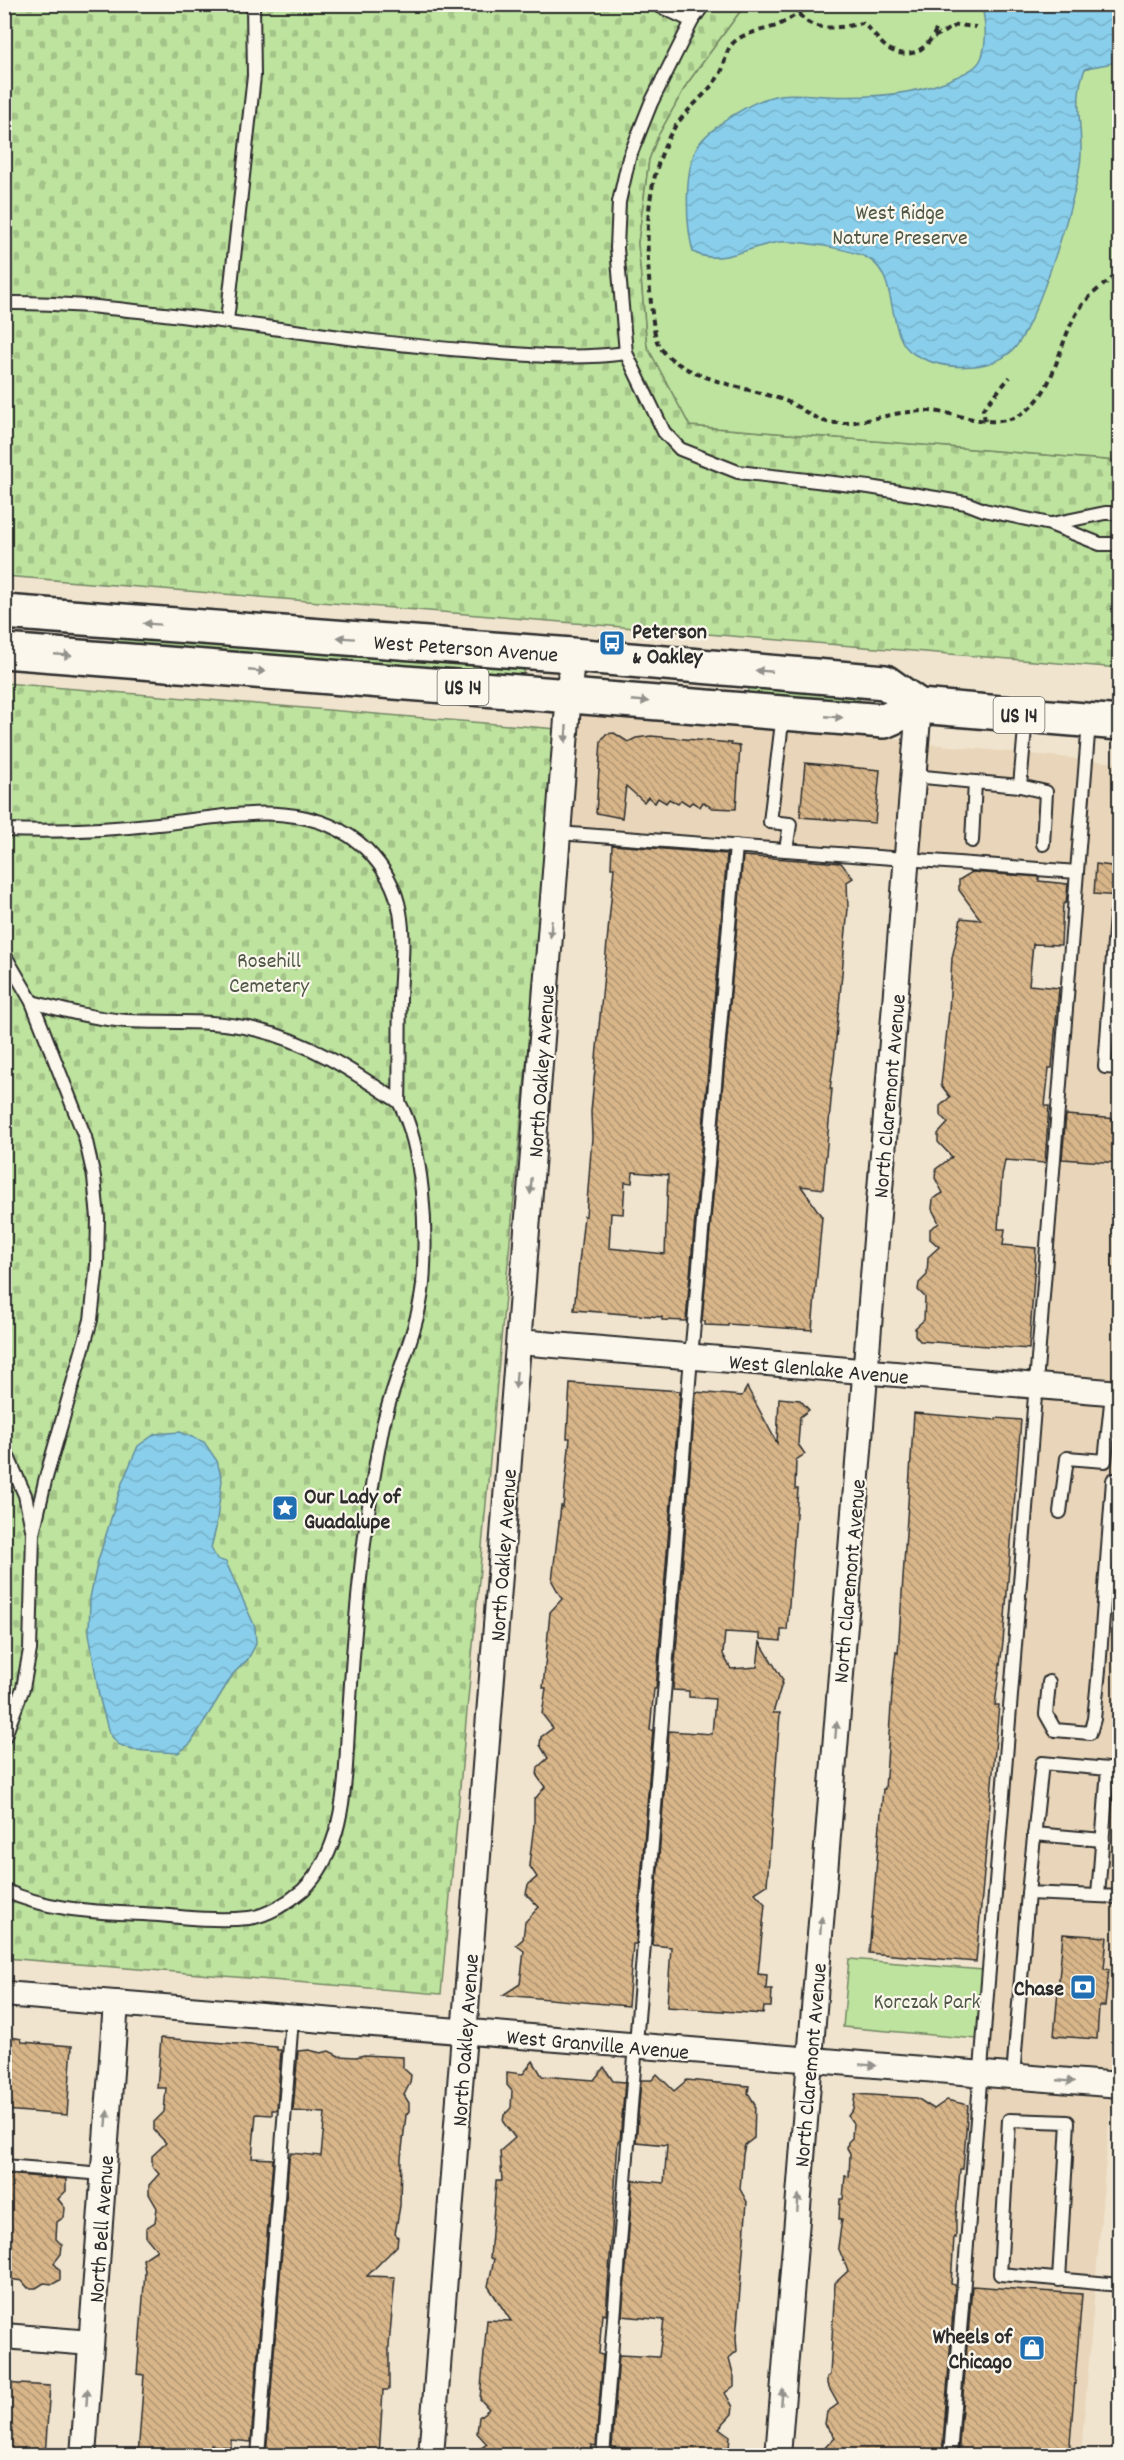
<svg xmlns="http://www.w3.org/2000/svg" width="1124" height="2460" font-family="Dekko,sans-serif">
<style>
.built{fill:#e9d6ba}
.cemetery{fill:url(#cemetery-stones);stroke:#748764;stroke-width:1.5}
.green{fill:#bde39e;stroke:#748764;stroke-width:1.5}
.water{fill:url(#water-waves);stroke:#638d9e;stroke-width:1.5}
.building{fill:url(#building-back-hatch);stroke:#2b2b2b;stroke-width:1.5;fill-rule:evenodd}
.lines{fill:none;stroke-linecap:round;stroke-linejoin:round}
.lane-casing{stroke:#2b2b2b;stroke-width:16}
.street-casing{stroke:#2b2b2b;stroke-width:28}
.primary-casing{stroke:#2b2b2b;stroke-width:38}
.path{stroke:#2b2b2b;stroke-width:4;stroke-dasharray:6 4.5;stroke-linecap:butt}
.lane{stroke:#fbf7ec;stroke-width:12}
.street{stroke:#fbf7ec;stroke-width:24}
.primary{stroke:#fbf7ec;stroke-width:33}
.oneway{fill:#93918c}
.labels{text-anchor:middle;stroke-width:4.5;stroke-linejoin:round;paint-order:stroke}
.shield{fill:#fbf7ec;stroke:#696865;stroke-width:1.5}
.shield-label{font-size:21px;font-weight:bold;fill:#2b2b2b}
.park-label{font-size:22px;fill:#505948;stroke:#fbf7ec}
.poi-label{font-size:22px;font-weight:bold;fill:#2b2b2b;stroke:#fbf7ec;text-anchor:start}
.street-label{font-size:22px;fill:#2b2b2b;stroke:#fbf7ec}
</style>
<defs>
<pattern id="cemetery-stones" width="16" height="16" patternUnits="userSpaceOnUse" patternTransform="scale(1.5)"><rect width="16" height="16" fill="#bde39e"/><path d="M2 7V4a2 2 0 0 1 4 0v3zM10 15v-3a2 2 0 0 1 4 0v3z" fill="#a3c388"/></pattern>
<pattern id="water-waves" width="16" height="10" patternUnits="userSpaceOnUse" patternTransform="scale(1.5)"><rect width="16" height="10" fill="#89ceea"/><path d="M0 5q4-4 8 0t8 0" fill="none" stroke="#76b1c9"/></pattern>
<pattern id="building-back-hatch" width="6" height="6" patternUnits="userSpaceOnUse" patternTransform="scale(1.5)"><rect width="6" height="6" fill="#d8b68a"/><path d="M-1 5l2 2M0 0l6 6M5-1l2 2" fill="none" stroke="#af9471"/></pattern>
</defs>
<rect width="100%" height="100%" fill="#f0e4cf"/>
<filter id="ink" filterUnits="userSpaceOnUse"><feTurbulence type="fractalNoise" baseFrequency=".0167" numOctaves="2"/><feDisplacementMap in="SourceGraphic" scale="12" xChannelSelector="R" yChannelSelector="G"/><feConvolveMatrix kernelMatrix="1 2 1 2 8 2 1 2 1" color-interpolation-filters="sRGB"/></filter>
<g filter="url(#ink)">
<!-- built -->
<path class="built" d="M559 707 795 725 922 743 1119 763 1120 1993 1081 2455H944L1075 875 548 833Z"/>
<!-- cemetery -->
<g class="cemetery">
<path d="M4 5H745L687 84 658 136 649 160 638 243 647 346 690 426 1119 461V668L5 576Z"/>
<path d="M4 683 557 729 441 1994 5 1958Z"/>
</g>
<!-- green -->
<g class="green">
<path d="M745 5H1119V461L690 426 647 346 638 243 649 160 658 136 687 84Z"/>
<path d="M113 636 524 667 523 678 113 644Z"/>
<path d="M776 687 860 693 858 705 747 696 748 688Z"/>
<path d="M849 1959 983 1970 977 2039 843 2027Z"/>
</g>
<!-- water -->
<g class="water">
<path d="M982 5H1119V60C1113 65 1095 65 1085 69 1073 97 1082 125 1081 154 1081 186 1035 329 1013 350 989 373 941 370 914 354 885 337 900 277 869 259 855 250 798 240 780 242 751 245 720 267 693 252 686 225 683 168 699 144 706 133 720 125 730 117 746 107 761 98 780 95 795 93 810 95 825 96 868 98 916 96 956 77 965 73 976 69 981 59 988 42 985 22 982 5Z"/>
<path d="M180 1432 204 1442 217 1461 222 1480 216 1528 211 1548 217 1559 226 1562 255 1627 256 1644 248 1659 233 1674 191 1743 178 1753 132 1750 118 1744 109 1733 99 1696 89 1633 90 1598 97 1564 122 1483 138 1446 155 1434Z"/>
</g>
<!-- building -->
<g class="building">
<path d="M614 733 628 742 636 738 651 736 731 743V745L740 746 736 809 712 808 703 802 700 807 692 802 689 805 681 800 678 804 669 799 666 803 658 798 655 803 648 797 644 802 626 786 622 818 596 813 601 741 606 734Z"/>
<path d="M805 763 880 770 875 823 800 817Z"/>
<path d="M612 845 727 854 686 1321 662 1320V1317L574 1310 584 1216H586L592 1137 591 1112 614 868H611ZM633 1172 668 1175 665 1254 609 1248 611 1213 623 1214 625 1182 632 1183Z"/>
<path d="M743 856 841 863 853 878 847 882 848 908 834 1061 830 1089H832L823 1189 801 1186 822 1217 812 1330 728 1324V1326L705 1325V1321H702Z"/>
<path d="M1096 864 1119 867V896L1094 894Z"/>
<path d="M972 872 1039 877V881L1068 884 1066 903 1063 904 1061 945 1033 944 1029 985 1059 988 1052 1068H1049L1045 1106H1049L1045 1163 1005 1160 1002 1176 998 1229H1005L1003 1245 1036 1248 1029 1349 920 1341 915 1335V1328L924 1320 925 1297 918 1290 919 1283 927 1275 928 1257 939 1247 930 1239V1229L939 1223 932 1209 933 1199 943 1193 935 1178 936 1169 952 1157 938 1142V1134L948 1123 940 1115V1106L950 1097 941 1085 949 1011 952 958 961 918 981 920 959 890V880Z"/>
<path d="M1066 1115 1119 1119V1163L1062 1159Z"/>
<path d="M570 1383 680 1391 656 1689H654L650 1730H653L636 1944H633L628 2006 503 1995 520 1984 524 1951 516 1945 523 1939 525 1922 539 1907 526 1894 528 1885 537 1877 529 1865 534 1824V1800L545 1787 537 1776 538 1767 548 1758 540 1745 541 1737 553 1728 542 1714 546 1688H543L550 1612 562 1599 552 1581 561 1506 563 1507 570 1438H567Z"/>
<path d="M747 1387 777 1443 779 1398 800 1400 809 1410 800 1417 798 1444 805 1454 796 1460 795 1489H798L787 1630H781V1641L760 1639V1634L725 1632 723 1654 731 1669 757 1667 760 1642 783 1680 773 1713H780L767 1885 755 1893 765 1904 758 1974 767 1975 766 1989H772L771 2007H764L763 2014 667 2007 671 1947 652 1945 669 1731 712 1734 715 1699 689 1697V1691L673 1690 696 1392 742 1396Z"/>
<path d="M914 1413 996 1420V1418L1021 1420 1003 1642 995 1705H999L976 1962 869 1953 883 1789H885L893 1679 896 1652 898 1653Z"/>
<path d="M1063 1934 1107 1937 1104 1969H1109L1105 2006H1099L1097 2039 1054 2036Z"/>
<path d="M11 2037 21 2039 22 2042 72 2046 67 2115 4 2110V2046Z"/>
<path d="M161 2038 277 2047V2050H281L277 2110H272V2115L256 2114 252 2158 273 2159 251 2442 231 2440V2447L211 2445V2449H205L204 2454 159 2450 158 2456H138L144 2375 137 2374 145 2272 143 2259 157 2250 146 2237V2228L155 2222 157 2208 149 2194V2185L159 2174 152 2166V2156L166 2143 154 2130V2122L164 2112 166 2088H157Z"/>
<path d="M309 2050 321 2053 329 2051 339 2056 356 2057 364 2055 403 2057V2068L411 2075 410 2083 404 2095 409 2103V2111L406 2115 401 2158 400 2206 395 2234 398 2237 397 2246 367 2276 395 2277 389 2346V2390H383L379 2456H266L289 2160 291 2153 321 2156 325 2113 293 2111 298 2051Z"/>
<path d="M533 2061 542 2076 594 2080 604 2067 613 2081 625 2082 620 2141H618L606 2315 602 2314 599 2354 603 2355 596 2446 591 2445 590 2456H469L487 2444 477 2433 479 2417 489 2409 480 2399 487 2320 511 2321 488 2286 494 2259 490 2258 496 2181H502L500 2151 515 2138 503 2122 504 2115 511 2108 512 2091 507 2085V2072L523 2074Z"/>
<path d="M657 2074 674 2091 687 2080 749 2086 748 2093 755 2104 754 2138 745 2145 743 2154 740 2189 747 2202 736 2339 737 2351 729 2358 734 2377V2386L725 2393 733 2407 732 2414 719 2428 730 2436 729 2448 718 2456 612 2447 619 2355 659 2357 664 2320 622 2316 633 2180 664 2183 667 2145 636 2142 641 2080H652Z"/>
<path d="M855 2094 917 2098 934 2109 947 2100 968 2105 963 2169H960L956 2218V2238L954 2237 951 2284 955 2285 942 2456H817L835 2437 825 2424 827 2412 838 2404 827 2384V2377L830 2375 835 2283 848 2271 838 2247 842 2219H839L840 2199H843L845 2176 849 2177 850 2153 847 2148 848 2142 852 2138 853 2123 848 2116 853 2109Z"/>
<path d="M4 2174 66 2179V2191L58 2199 65 2208 64 2217 57 2222 56 2239 62 2245 61 2254 54 2263 60 2271V2280L53 2284 44 2283 36 2288H28L22 2281 4 2278Z"/>
<path d="M972 2286 1082 2294 1069 2456H958Z"/>
<path d="M4 2383 50 2386 45 2456H4Z"/>
</g>
<g class="lines">
<defs>
<g id="lane">
<path d="M655 4 692 21"/>
<path d="M704 4 692 21 651 103 629 158 619 202 617 248 626 353 664 432 680 449 738 472 869 487 966 503 984 510 1050 524 1100 544H1120"/>
<path d="M4 303C58 302 111 308 164 314 268 326 372 344 476 351 526 355 576 360 626 353"/>
<path d="M227 321 254 76 253 4"/>
<path d="M1052 524 1105 513H1120"/>
<path d="M783 714 770 822 790 824 786 850"/>
<path d="M1026 717 1020 786 1046 792 1043 844"/>
<path d="M914 776 975 782"/>
<path d="M4 830C56 832 107 830 158 824 228 817 309 795 366 849 383 866 396 888 400 912 405 940 401 969 400 998 399 1032 400 1067 399 1102 424 1149 427 1231 423 1284 418 1334 392 1381 382 1430 361 1535 353 1642 347 1748 345 1796 340 1854 303 1890 289 1902 267 1916 249 1918 219 1921 188 1918 159 1915 107 1912 52 1913 4 1890"/>
<path d="M558 833 1077 872"/>
<path d="M972 841 975 782 1020 786"/>
<path d="M1116 915 1105 1067 1120 1068"/>
<path d="M4 954 32 1002 85 1137 94 1177 98 1218 97 1265 91 1320 45 1481 33 1534 30 1650 23 1688 4 1738"/>
<path d="M32 1002C63 1010 94 1019 126 1021 170 1023 214 1019 258 1030 310 1042 355 1073 399 1102"/>
<path d="M4 1448 25 1495 32 1529"/>
<path d="M1060 1512 1067 1458 1105 1461 1112 1393"/>
<path d="M1049 1682 1046 1714 1055 1730 1090 1733 1094 1719 1099 1670 1113 1480 1120 1481"/>
<path d="M1034 1834 1103 1840"/>
<path d="M1098 1896 1108 1769 1042 1763 1028 1893 1120 1897"/>
<path d="M1013 2077 1028 1893"/>
<path d="M4 2166 104 2174"/>
<path d="M1059 2280 1068 2122 1009 2120 1000 2274 1120 2285"/>
<path d="M258 2456 292 2018"/>
<path d="M603 2456 691 1357 736 846"/>
<path d="M950 2456 1089 722"/>
</g>
<g id="street">
<path d="M519 1342 1120 1393"/>
<path d="M4 1994 1120 2085"/>
<path d="M4 2336 91 2343"/>
<path d="M83 2456 116 2003"/>
<path d="M431 2456 572 655"/>
<path d="M778 2456 919 706"/>
</g>
<g id="primary">
<path d="M4 612 572 655 885 682 919 706"/>
<path d="M4 651 884 721 919 706 1120 723"/>
</g>
</defs>
<!-- lane casing -->
<use href="#lane" class="lane-casing"/>
<!-- street casing -->
<use href="#street" class="street-casing"/>
<!-- primary casing -->
<use href="#primary" class="primary-casing"/>
<!-- path -->
<g class="path">
<path d="M811 4C801 12 790 19 778 25 764 31 743 32 733 43 724 52 726 65 720 74 705 98 680 113 668 139 643 192 646 247 651 303 652 313 654 338 659 346 683 381 752 387 788 402 800 407 814 419 827 422 854 427 883 414 910 412 916 412 923 410 929 411 957 412 988 429 1016 417 1055 399 1057 345 1077 313 1087 296 1104 284 1120 273"/>
<path d="M799 14C813 33 841 28 862 23 872 30 880 44 889 49 911 62 930 47 937 27"/>
<path d="M934 37 957 25 976 27"/>
<path d="M985 421 983 409 1010 377"/>
</g>
<!-- lane -->
<use href="#lane" class="lane"/>
<!-- street -->
<use href="#street" class="street"/>
<!-- primary -->
<use href="#primary" class="primary"/>
</g>
<!-- one-way arrows -->
<defs><path id="oneway-solid" d="M-6-.8H1V-3.2L6.5 0L1 3.2V.8H-6Z" transform="scale(1.5)"/></defs>
<g class="oneway">
<use href="#oneway-solid" transform="translate(152 624) rotate(-176)"/>
<use href="#oneway-solid" transform="translate(346 638) rotate(-176)"/>
<use href="#oneway-solid" transform="translate(63 655) rotate(5)"/>
<use href="#oneway-solid" transform="translate(257 671) rotate(5)"/>
<use href="#oneway-solid" transform="translate(764 671) rotate(-175)"/>
<use href="#oneway-solid" transform="translate(640 701) rotate(5)"/>
<use href="#oneway-solid" transform="translate(834 717) rotate(5)"/>
<use href="#oneway-solid" transform="translate(566 734) rotate(94)"/>
<use href="#oneway-solid" transform="translate(551 929) rotate(94)"/>
<use href="#oneway-solid" transform="translate(531 1186) rotate(94)"/>
<use href="#oneway-solid" transform="translate(516 1380) rotate(94)"/>
<use href="#oneway-solid" transform="translate(836 1730) rotate(-85)"/>
<use href="#oneway-solid" transform="translate(821 1925) rotate(-85)"/>
<use href="#oneway-solid" transform="translate(868 2065) rotate(4)"/>
<use href="#oneway-solid" transform="translate(1066 2081) rotate(5)"/>
<use href="#oneway-solid" transform="translate(107 2119) rotate(-86)"/>
<use href="#oneway-solid" transform="translate(798 2203) rotate(-85)"/>
<use href="#oneway-solid" transform="translate(87 2397) rotate(-86)"/>
<use href="#oneway-solid" transform="translate(782 2397) rotate(-85)"/>
</g>
</g>
<!-- icons -->
<defs>
<symbol id="bus-square" viewBox="-11 -11 22 22"><rect x="-9" y="-9" width="18" height="18" rx="4" fill="#1f6fb2" stroke="#fbf7ec"/><path d="M-5-6H5V4H4V6H2V4H-2V6H-4V4H-5ZM-3.5-4V0h7V-4ZM-3.5 1.2v1.5H-2V1.2ZM2 1.2v1.5H3.5V1.2Z" fill="#fff"/></symbol>
<symbol id="sight-square" viewBox="-11 -11 22 22"><rect x="-9" y="-9" width="18" height="18" rx="4" fill="#1f6fb2" stroke="#fbf7ec"/><path d="M0-6L1.8-2.2L6-1.7L2.9 1.2L3.7 5.4L0 3.3L-3.7 5.4L-2.9 1.2L-6-1.7L-1.8-2.2Z" fill="#fff"/></symbol>
<symbol id="bank-square" viewBox="-11 -11 22 22"><rect x="-9" y="-9" width="18" height="18" rx="4" fill="#1f6fb2" stroke="#fbf7ec"/><path d="M-6-4H6V4H-6ZM0-2.3a2.3 2.3 0 1 0 0 4.6a2.3 2.3 0 1 0 0-4.6Z" fill="#fff"/></symbol>
<symbol id="shop-square" viewBox="-11 -11 22 22"><rect x="-9" y="-9" width="18" height="18" rx="4" fill="#1f6fb2" stroke="#fbf7ec"/><path d="M-5-2.5h2.3a2.7 3.5 0 0 1 5.4 0H5L5.5 6h-11ZM-1.5-2.5h3a1.5 2.3 0 0 0-3 0Z" fill="#fff"/></symbol>
</defs>
<g fill-rule="evenodd">
<use href="#bus-square" x="597" y="628" width="30" height="30"/>
<use href="#sight-square" x="270" y="1493" width="30" height="30"/>
<use href="#bank-square" x="1068" y="1972" width="30" height="30"/>
<use href="#shop-square" x="1017" y="2333" width="30" height="30"/>
</g>
<g class="labels">
<!-- shield labels -->
<g class="shield">
<rect x="437.5" y="669" width="51" height="36" rx="4.5"/>
<rect x="993.5" y="697" width="51" height="36" rx="4.5"/>
</g>
<g class="shield-label">
<text x="463" y="694">US 14</text>
<text x="1019" y="722">US 14</text>
</g>
<!-- park labels -->
<g class="park-label">
<text x="900" y="219">West Ridge<tspan x="900" dy="25">Nature Preserve</tspan></text>
<text x="269" y="967">Rosehill<tspan x="269" dy="25">Cemetery</tspan></text>
<text x="927" y="2008">Korczak Park</text>
</g>
<!-- poi labels -->
<g class="poi-label">
<text x="632" y="638">Peterson<tspan x="632" dy="25">&amp; Oakley</tspan></text>
<text x="304" y="1503">Our Lady of<tspan x="304" dy="25">Guadalupe</tspan></text>
<text x="1064" y="1995" text-anchor="end">Chase</text>
<text x="1012" y="2343" text-anchor="end">Wheels of<tspan x="1012" dy="25">Chicago</tspan></text>
</g>
<!-- street labels -->
<g class="street-label">
<text transform="translate(466 647) rotate(4)" y="8">West Peterson Avenue</text>
<text transform="translate(540 1071) rotate(-86)" y="8">North Oakley Avenue</text>
<text transform="translate(888 1096) rotate(-85)" y="8">North Claremont Avenue</text>
<text transform="translate(819 1368) rotate(5)" y="8">West Glenlake Avenue</text>
<text transform="translate(502 1555) rotate(-86)" y="8">North Oakley Avenue</text>
<text transform="translate(848 1581) rotate(-85)" y="8">North Claremont Avenue</text>
<text transform="translate(464 2040) rotate(-86)" y="8">North Oakley Avenue</text>
<text transform="translate(598 2043) rotate(5)" y="8">West Granville Avenue</text>
<text transform="translate(809 2065) rotate(-85)" y="8">North Claremont Avenue</text>
<text transform="translate(100 2229) rotate(-86)" y="8">North Bell Avenue</text>
</g>
</g>
<!-- margin -->
<rect width="1124" height="2460" fill="none" stroke="#fbf7ec" stroke-width="24"/>
<rect x="12" y="12" width="1100" height="2436" fill="none" stroke="#2b2b2b" stroke-width="2" filter="url(#ink)"/>
</svg>
